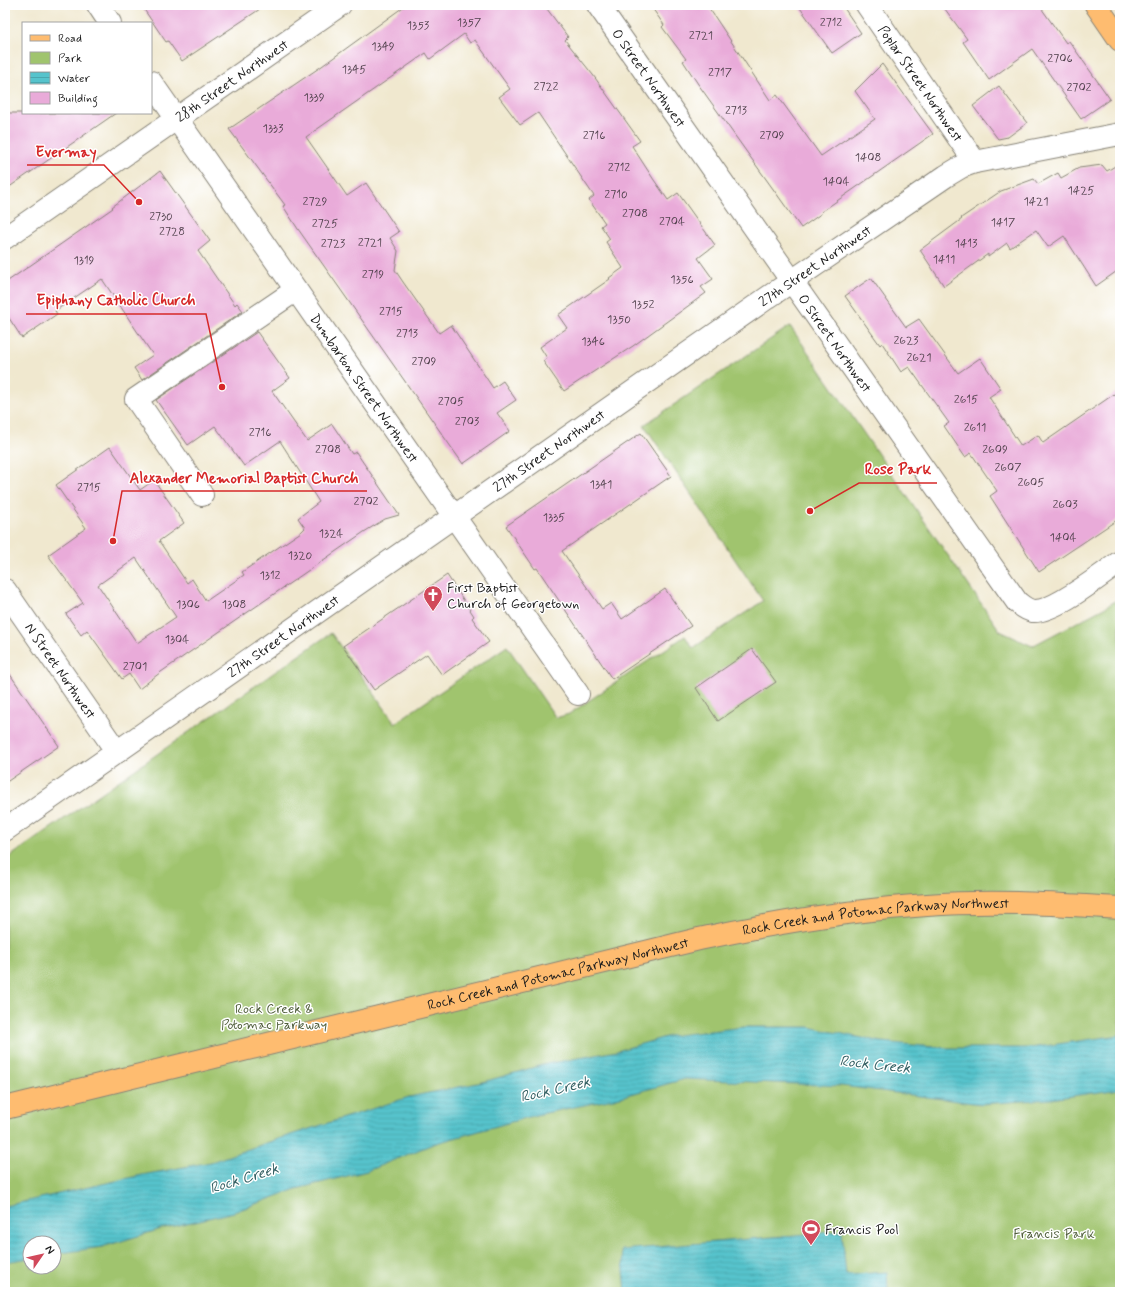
<svg xmlns="http://www.w3.org/2000/svg" width="1125" height="1297" font-family="Mynerve,sans-serif">
<style>
.green{fill:#a0c46e;stroke:#5e7045;fill-rule:evenodd}
.water{fill:url(#water-rules);stroke:#397074}
.building{fill:#e9abd9;fill-rule:evenodd}
.lines{fill:none;stroke-linecap:round;stroke-linejoin:round}
.minor-casing{stroke:#868276;stroke-width:24}
.major-casing{stroke:#868276;stroke-width:24}
.minor{stroke:#fff;stroke-width:22}
.major{stroke:#febc70;stroke-width:22}
.labels{text-anchor:middle;stroke-width:3;stroke-linejoin:round;paint-order:stroke}
.number-label{font-size:12px;fill:#4f404b}
.street-label{font-size:14px;fill:#1c1c1c;stroke:#fff}
.poi-label{font-size:14px;fill:#1c1c1c;stroke:#fff;text-anchor:start}
.park-label{font-size:14px;fill:#515f3d;stroke:#fff}
.water-label{font-size:15px;font-style:italic;fill:#335f62;stroke:#fff}
.leader{fill:none;stroke:#d62828;stroke-width:1.5}
.callout-dot{fill:#d62828;stroke:#fff;stroke-width:1.5}
.callout-label{font-size:15px;text-anchor:middle;font-weight:bold;fill:#d62828;stroke:#fff;stroke-width:3;stroke-linejoin:round;paint-order:stroke}
</style>
<defs>
<pattern id="water-rules" width="6" height="5" patternUnits="userSpaceOnUse"><rect width="6" height="5" fill="#56c3cc"/><path d="M0 2.5h6" fill="none" stroke="#4aa7af"/></pattern>
</defs>
<rect width="100%" height="100%" fill="#fff"/>
<filter id="ink" filterUnits="userSpaceOnUse"><feTurbulence type="fractalNoise" baseFrequency=".025" numOctaves="2"/><feDisplacementMap in="SourceGraphic" scale="8" xChannelSelector="R" yChannelSelector="G"/><feConvolveMatrix kernelMatrix="1 2 1 2 8 2 1 2 1" color-interpolation-filters="sRGB"/></filter>
<filter id="wash" filterUnits="userSpaceOnUse"><feTurbulence type="fractalNoise" baseFrequency=".012" numOctaves="4" result="noise"/><feDisplacementMap in="SourceGraphic" scale="16" xChannelSelector="R" yChannelSelector="G"/><feGaussianBlur stdDeviation="0.9" result="paint"/><feColorMatrix in="noise" values="0 0 0 0 0 0 0 0 0 0 0 0 0 0 0 0 0 1.4 0 .05"/><feComposite in="paint" operator="in"/></filter>
<g filter="url(#wash)">
<rect width="100%" height="100%" fill="#f0e8cf"/>
<!-- green -->
<path class="green" d="M790 326 1000 631 1032 646 1106 607 1120 598V1292H5V860L331 633 395 723 507 646 556 718 569 714 685 636 693 648 763 601 644 425ZM30 1243H54V1267H30Z"/>
<!-- water -->
<g class="water">
<path d="M744 1027H809L882 1042 945 1048H1030L1120 1035V1089L1051 1099 981 1104 842 1086 685 1079 613 1099 536 1115 433 1144 367 1171 296 1189 234 1212 161 1229 102 1247 54 1254V1243H30V1258L5 1262V1206L142 1175 211 1162 275 1140 409 1097 483 1082 546 1064 617 1051 669 1036Z"/>
<path d="M842 1231 846 1275 887 1272 888 1292H626L622 1250Z"/>
</g>
<g id="blocks">
<!-- building -->
<g class="building">
<path d="M141 5H266L182 61 168 41 166 42Z"/>
<path d="M406 5H544L568 37 565 40 593 75 640 141 632 146 654 180 668 200 678 193 715 245 698 258 713 279 701 287 706 293 633 346 564 391 543 361 547 358 540 347 567 328 558 315 610 279 609 278 623 268 606 242 610 239 601 226 605 223 589 200 594 196 538 113 520 125 499 97 510 89 475 40 470 43 464 34 430 59 426 53 306 137 347 196 366 183 399 232 390 238 398 251 395 270 403 282 439 333 451 325 493 388 503 381 516 400 497 413 510 431 463 464 298 229 283 206 285 205 229 129 322 66Z"/>
<path d="M650 5H707L770 100 777 95 821 156 875 119 855 91 882 64 933 134 821 212 822 213 801 228 698 84 683 61 686 59 662 27 664 25Z"/>
<path d="M798 5H842L861 33 832 53Z"/>
<path d="M942 5H1039L1066 43 1069 41 1110 99 1081 119 1032 49 989 80 963 42 967 39Z"/>
<path d="M999 86 1027 123 1008 137 998 139 973 106Z"/>
<path d="M5 113H116L5 190Z"/>
<path d="M1120 163V269L1096 286 1064 236 1048 247 1036 230 1010 248 1007 243 988 257V254L944 286 920 250 962 219 961 218 1001 191 1034 179 1038 184 1058 173 1061 178 1079 168 1102 165 1107 171Z"/>
<path d="M160 171 210 241 198 251 235 305 237 303 243 311 142 380 134 368 153 355 102 279 55 311 57 314 22 338 5 312V283L113 208 112 207Z"/>
<path d="M871 278 906 327 919 319 958 373 980 358 1001 389 989 397 1021 446 1038 435 1043 443 1120 390V518L1039 572 990 496 997 491 971 453 965 457 944 426 949 423 909 367 901 372 882 343 880 345 845 296Z"/>
<path d="M257 332 290 378 272 391 307 441 332 424 352 454 356 452 399 515 385 519 364 532 161 672 139 689 129 674 122 679 87 630 81 635 66 614 83 603 48 555 86 528 56 485 110 447 140 490 154 480 184 523 159 541 187 583 192 579 206 601 244 575 242 572 301 532 305 528 298 518 319 502 280 441 244 466 215 426 188 445 156 400ZM136 558 176 617 137 643 98 585Z"/>
<path d="M641 433 671 476 562 551 602 609 611 603 622 619 665 589 691 626 612 679 537 568 535 569 506 526Z"/>
<path d="M447 575 474 616 472 618 489 642 442 675 427 654 374 690 343 646Z"/>
<path d="M752 649 776 682 718 721 696 688Z"/>
<path d="M5 667 59 746 5 783Z"/>
</g>
</g>
</g>
<g filter="url(#ink)">
<use href="#blocks" fill-opacity="0" stroke="#868276" stroke-width="1"/>
<g class="lines">
<defs>
<g id="minor">
<path d="M98 5 110 23"/>
<path id="s1" d="M598 5 1017 602C1022 606 1026 610 1033 611 1054 613 1102 574 1120 562"/>
<path id="s2" d="M867 5 975 162"/>
<path id="s3" d="M151 82 578 694"/>
<path id="s4" d="M5 238 340 5"/>
<path d="M202 495 136 399 296 290"/>
<path id="s5" d="M5 590 117 752"/>
<path id="s6" d="M5 830 767 298 946 176 961 167 975 162 1120 134"/>
</g>
<g id="major">
<path d="M1096 5 1120 40"/>
<path id="s7" d="M5 1108 699 939C774 923 850 910 927 905 990 900 1056 904 1120 908"/>
</g>
</defs>
<!-- minor casing -->
<use href="#minor" class="minor-casing"/>
<!-- major casing -->
<use href="#major" class="major-casing"/>
<!-- minor -->
<use href="#minor" class="minor"/>
<!-- major -->
<use href="#major" class="major"/>
</g>
</g>
<!-- icons -->
<defs>
<symbol id="church-pin" viewBox="-11 -11 22 30"><path d="M0 17L-7.5 6A9.5 9.5 0 1 1 7.5 6Z" fill="#d1495b" stroke="#fff"/><path d="M-1.2-6h2.4v3.5h3.3v2.4h-3.3V6h-2.4V-.1h-3.3v-2.4h3.3Z" fill="#fff"/></symbol>
<symbol id="stadium-pin" viewBox="-11 -11 22 30"><path d="M0 17L-7.5 6A9.5 9.5 0 1 1 7.5 6Z" fill="#d1495b" stroke="#fff"/><path d="M0-5a6.5 5 0 1 0 0 10a6.5 5 0 1 0 0-10ZM-3.5-1.8h7v3.6h-7Z" fill="#fff"/></symbol>
</defs>
<g fill-rule="evenodd">
<use href="#church-pin" x="422" y="584" width="22" height="30"/>
<use href="#stadium-pin" x="800" y="1218" width="22" height="30"/>
</g>
<g class="labels">
<!-- number labels -->
<g class="number-label">
<text x="469" y="26">1357</text>
<text x="831" y="26">2712</text>
<text x="418" y="29">1353</text>
<text x="701" y="39">2721</text>
<text x="383" y="50">1349</text>
<text x="1060" y="62">2706</text>
<text x="354" y="73">1345</text>
<text x="720" y="76">2717</text>
<text x="546" y="90">2722</text>
<text x="1079" y="91">2702</text>
<text x="314" y="101">1339</text>
<text x="736" y="114">2713</text>
<text x="273" y="132">1333</text>
<text x="594" y="139">2716</text>
<text x="772" y="139">2709</text>
<text x="868" y="161">1408</text>
<text x="619" y="171">2712</text>
<text x="836" y="185">1404</text>
<text x="1081" y="194">1425</text>
<text x="616" y="198">2710</text>
<text x="315" y="205">2729</text>
<text x="1036" y="205">1421</text>
<text x="635" y="217">2708</text>
<text x="161" y="220">2730</text>
<text x="672" y="225">2704</text>
<text x="1003" y="226">1417</text>
<text x="325" y="227">2725</text>
<text x="172" y="235">2728</text>
<text x="370" y="246">2721</text>
<text x="333" y="247">2723</text>
<text x="966" y="247">1413</text>
<text x="944" y="263">1411</text>
<text x="84" y="264">1319</text>
<text x="373" y="278">2719</text>
<text x="682" y="283">1356</text>
<text x="643" y="308">1352</text>
<text x="391" y="315">2715</text>
<text x="619" y="323">1350</text>
<text x="407" y="337">2713</text>
<text x="906" y="344">2623</text>
<text x="593" y="345">1346</text>
<text x="919" y="361">2621</text>
<text x="424" y="365">2709</text>
<text x="966" y="403">2615</text>
<text x="451" y="405">2705</text>
<text x="467" y="425">2703</text>
<text x="975" y="431">2611</text>
<text x="260" y="436">2716</text>
<text x="328" y="453">2708</text>
<text x="995" y="453">2609</text>
<text x="1008" y="471">2607</text>
<text x="1031" y="486">2605</text>
<text x="601" y="488">1341</text>
<text x="89" y="491">2715</text>
<text x="366" y="505">2702</text>
<text x="1065" y="508">2603</text>
<text x="554" y="521">1335</text>
<text x="331" y="537">1324</text>
<text x="1063" y="541">1404</text>
<text x="300" y="559">1320</text>
<text x="270" y="579">1312</text>
<text x="188" y="608">1306</text>
<text x="234" y="608">1308</text>
<text x="177" y="643">1304</text>
<text x="135" y="670">2701</text>
</g>
<!-- street labels -->
<g class="street-label">
<text dy="5" stroke="none"><textPath href="#s1" startOffset="89">O Street Northwest</textPath></text>
<text dy="5" stroke="none"><textPath href="#s4" startOffset="276">28th Street Northwest</textPath></text>
<text dy="5" stroke="none"><textPath href="#s2" startOffset="95">Poplar Street Northwest</textPath></text>
<text dy="5" stroke="none"><textPath href="#s6" startOffset="987">27th Street Northwest</textPath></text>
<text dy="5" stroke="none"><textPath href="#s1" startOffset="413">O Street Northwest</textPath></text>
<text dy="5" stroke="none"><textPath href="#s3" startOffset="373">Dumbarton Street Northwest</textPath></text>
<text dy="5" stroke="none"><textPath href="#s6" startOffset="663">27th Street Northwest</textPath></text>
<text dy="5" stroke="none"><textPath href="#s6" startOffset="339">27th Street Northwest</textPath></text>
<text dy="5" stroke="none"><textPath href="#s5" startOffset="98">N Street Northwest</textPath></text>
<text dy="5" stroke="none"><textPath href="#s7" startOffset="893">Rock Creek and Potomac Parkway Northwest</textPath></text>
<text dy="5" stroke="none"><textPath href="#s7" startOffset="569">Rock Creek and Potomac Parkway Northwest</textPath></text>
</g>
<!-- poi labels -->
<g class="poi-label">
<text x="447" y="592">First Baptist<tspan x="447" dy="16">Church of Georgetown</tspan></text>
<text x="825" y="1234">Francis Pool</text>
</g>
<!-- park labels -->
<g class="park-label">
<text x="274" y="1013">Rock Creek &amp;<tspan x="274" dy="16">Potomac Parkway</tspan></text>
<text x="1054" y="1238">Francis Park</text>
</g>
<!-- water labels -->
<g class="water-label">
<text transform="translate(875 1064) rotate(6)" y="5">Rock Creek</text>
<text transform="translate(555 1089) rotate(-13)" y="5">Rock Creek</text>
<text transform="translate(244 1178) rotate(-17)" y="5">Rock Creek</text>
</g>
</g>
<!-- callouts -->
<path class="leader" d="M139 202L104 165H27M222 387L206 314H26M810 511L859 483H937M113 541L122 491H367"/>
<g class="callout-dot">
<circle cx="139" cy="202" r="4"/>
<circle cx="222" cy="387" r="4"/>
<circle cx="810" cy="511" r="4"/>
<circle cx="113" cy="541" r="4"/>
</g>
<g class="callout-label">
<text x="66" y="157">Evermay</text>
<text x="116" y="305">Epiphany Catholic Church</text>
<text x="898" y="474">Rose Park</text>
<text x="244" y="483">Alexander Memorial Baptist Church</text>
</g>
<!-- margin -->
<rect width="1125" height="1297" fill="none" stroke="#fff" stroke-width="20"/>
<!-- legend -->
<rect x="22" y="22" width="130" height="92" fill="#ffffff" stroke="#a4a4a4"/>
<rect x="30" y="35" width="20" height="6" fill="#febc70" stroke="#a4a4a4"/>
<text x="58" y="42" font-size="12" fill="#1c1c1c">Road</text>
<rect x="30" y="52" width="20" height="12" fill="#a0c46e" stroke="#a4a4a4"/>
<text x="58" y="62" font-size="12" fill="#1c1c1c">Park</text>
<rect x="30" y="72" width="20" height="12" fill="url(#water-rules)" stroke="#a4a4a4"/>
<text x="58" y="82" font-size="12" fill="#1c1c1c">Water</text>
<rect x="30" y="92" width="20" height="12" fill="#e9abd9" stroke="#a4a4a4"/>
<text x="58" y="102" font-size="12" fill="#1c1c1c">Building</text>
<!-- north arrow -->
<g transform="translate(42 1255) rotate(56)"><circle r="19" fill="#ffffff" stroke="#a4a4a4"/>
<path d="M0-3L7 15L0 10L-7 15Z" fill="#d1495b"/>
<text y="-6" font-size="11" font-weight="bold" text-anchor="middle" fill="#1c1c1c">N</text>
</g>
</svg>
